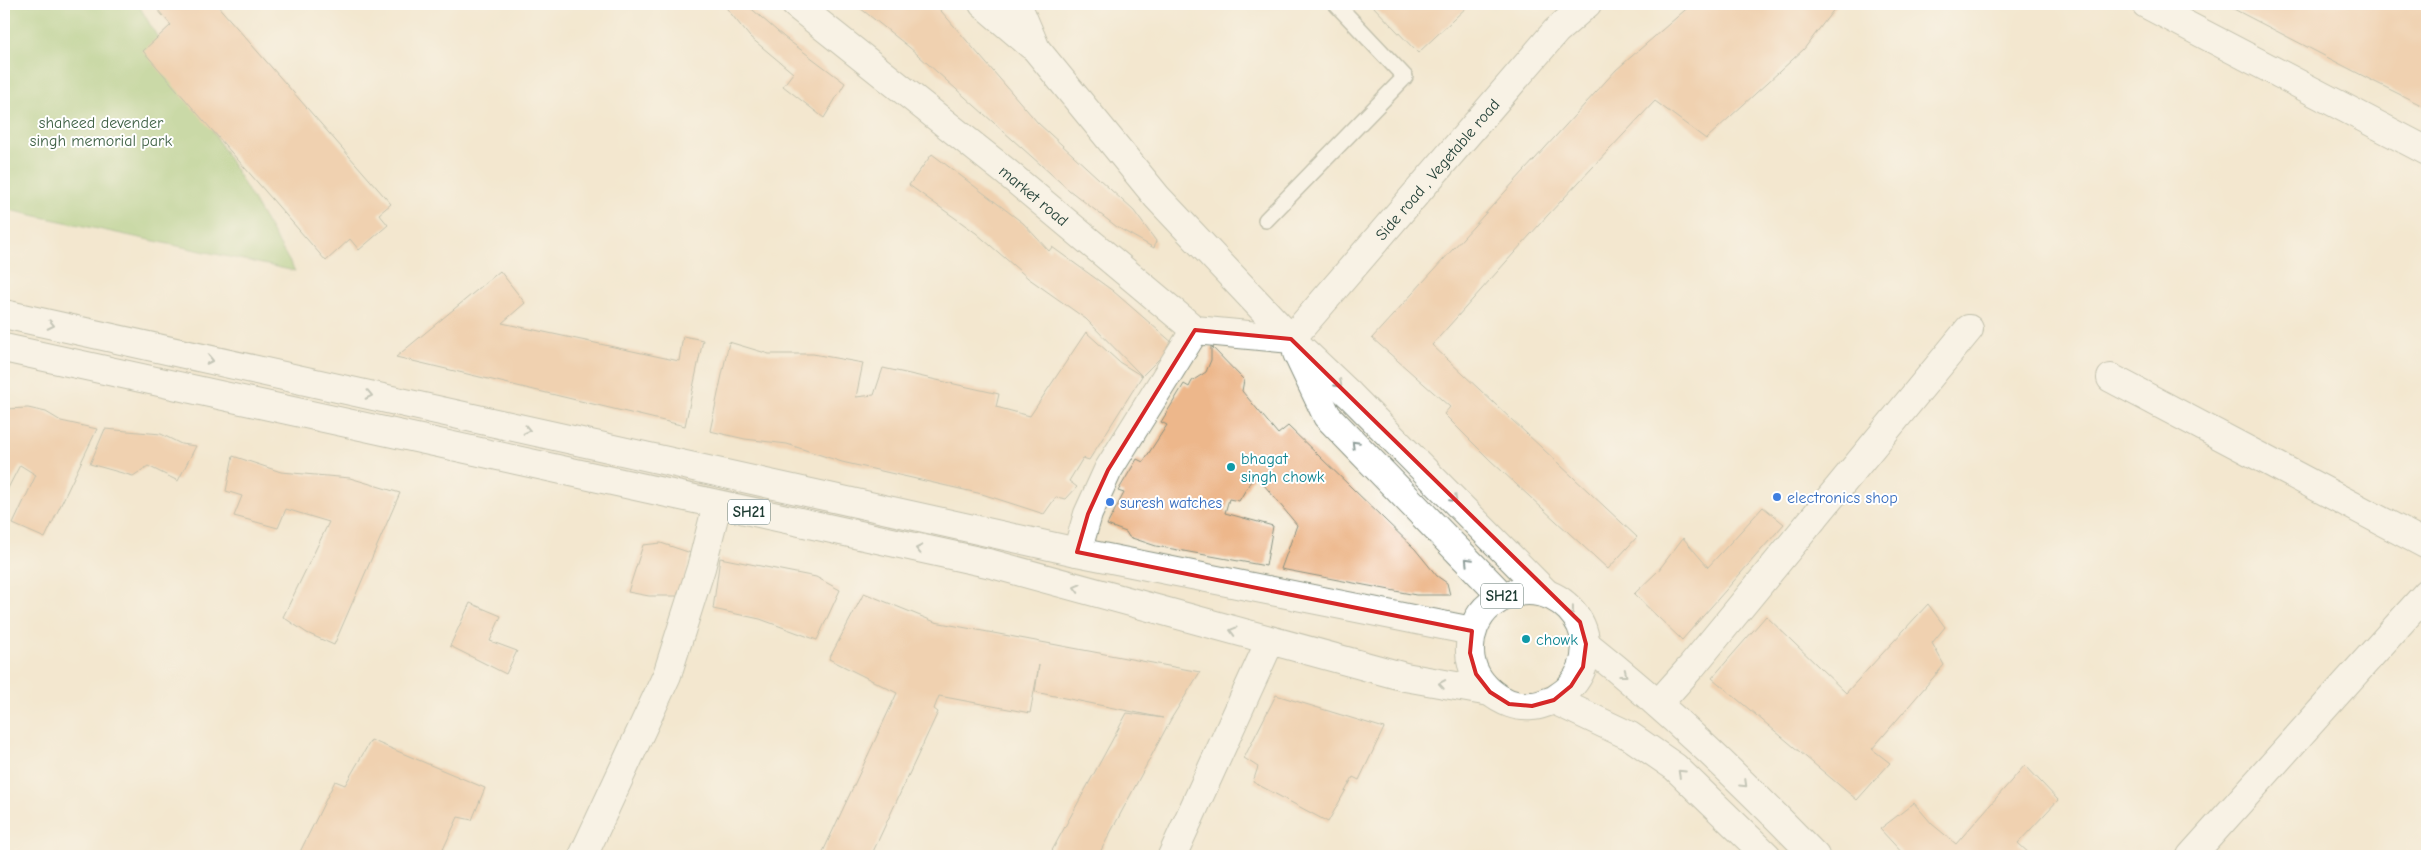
<svg xmlns="http://www.w3.org/2000/svg" width="2431" height="860" font-family="'Comic Neue',sans-serif">
<style>
.green{fill:#9ac876;stroke:#5c8255}
.building{fill:#edb78b}
.lines{fill:none;stroke-linecap:round;stroke-linejoin:round}
.service-casing{stroke:#899282;stroke-width:18}
.minor-casing{stroke:#899282;stroke-width:30}
.tertiary-casing{stroke:#899282;stroke-width:30}
.secondary-casing{stroke:#899282;stroke-width:30}
.primary-casing{stroke:#899282;stroke-width:30}
.service{stroke:#fff;stroke-width:15}
.minor{stroke:#fff;stroke-width:28}
.tertiary{stroke:#fff;stroke-width:28}
.secondary{stroke:#fff;stroke-width:28}
.primary{stroke:#fff;stroke-width:28}
.oneway{stroke:#8f9e9a}
.marked{fill:none;stroke:#d62828;stroke-width:4;stroke-linejoin:round}
.culture-dot{fill:#0f9aa8;stroke:#fff;stroke-width:2}
.shop-dot{fill:#3f7fe0;stroke:#fff;stroke-width:2}
.labels{text-anchor:middle;stroke-width:4;stroke-linejoin:round;paint-order:stroke}
.shield{fill:#fff;stroke:#627771;stroke-width:1}
.shield-label{font-size:15px;font-weight:bold;fill:#1f3d34}
.park-label{font-size:16px;fill:#3e6044;stroke:#fff}
.street-label{font-size:16px;fill:#1f3d34;stroke:#fff}
.culture-label{font-size:16px;fill:#0d838f;stroke:#fff;text-anchor:start}
.shop-label{font-size:16px;fill:#366cbe;stroke:#fff;text-anchor:start}
</style>
<rect width="100%" height="100%" fill="#fff"/>
<filter id="ink" filterUnits="userSpaceOnUse"><feTurbulence type="fractalNoise" baseFrequency=".02" numOctaves="2"/><feDisplacementMap in="SourceGraphic" scale="10" xChannelSelector="R" yChannelSelector="G"/><feConvolveMatrix kernelMatrix="1 2 1 2 8 2 1 2 1" color-interpolation-filters="sRGB"/></filter>
<filter id="wash" filterUnits="userSpaceOnUse"><feTurbulence type="fractalNoise" baseFrequency=".0096" numOctaves="4" result="noise"/><feDisplacementMap in="SourceGraphic" scale="20" xChannelSelector="R" yChannelSelector="G"/><feGaussianBlur stdDeviation="1.12" result="paint"/><feColorMatrix in="noise" values="0 0 0 0 0 0 0 0 0 0 0 0 0 0 0 0 0 1.4 0 .05"/><feComposite in="paint" operator="in"/></filter>
<g filter="url(#wash)">
<rect width="100%" height="100%" fill="#f3e7cf"/>
<!-- green -->
<path class="green" d="M4 4H138L295 271 4 209Z"/>
<g id="blocks">
<!-- building -->
<g class="building">
<path d="M163 4H216L391 204 379 214 388 225 359 250 350 239 326 261 143 51 171 25 157 9Z"/>
<path d="M723 4H746L784 37 845 83 824 118 783 86 793 73 750 37Z"/>
<path d="M855 4H935L1038 123 1134 211 1156 241 1154 248 1117 227 1069 190 909 47Z"/>
<path d="M1371 4H1470L1418 53Z"/>
<path d="M1692 4H1838L1804 49 1706 139 1655 101 1547 216 1432 345 1637 537 1608 569 1490 460 1444 414 1450 407 1372 338 1616 70Z"/>
<path d="M2224 4H2427V108L2375 82Z"/>
<path d="M932 154 1023 223 1049 251 1052 247 1113 291 1174 344 1142 376 1089 460 1083 458 1069 481 1077 487 1066 499 1056 497 1044 514 982 494 842 462 787 444 745 439 710 431 729 342 769 354H813L863 363 856 397 874 395 883 368 999 394 996 407 1030 416 1086 332 1119 362 1142 376 1086 319 1028 278 976 233 909 185Z"/>
<path d="M500 271 525 303 502 323 679 361 683 336 703 340 685 426 396 357Z"/>
<path d="M1211 346 1244 380 1242 391 1278 434 1288 426 1415 549 1437 576 1447 583 1450 595H1416L1281 569 1297 525 1255 474 1239 501 1229 499 1225 513 1273 526 1266 566 1156 546 1129 537 1126 532 1107 525 1124 493 1118 491 1137 459 1143 462 1167 425 1161 422 1184 384 1189 387 1192 381 1206 372 1211 360Z"/>
<path d="M28 408 46 412 61 421 97 429 45 538 13 524 36 475 20 465 4 496V409Z"/>
<path d="M105 429 161 434 181 444 196 446 178 481 148 466 133 476 90 464Z"/>
<path d="M233 456 281 472 350 478 400 493 334 645 307 633 283 617 329 522 286 509 278 528 234 516 242 496 226 491Z"/>
<path d="M1763 507 1784 524 1682 640 1634 594 1658 571 1683 538 1708 567Z"/>
<path d="M661 543 691 553 680 596H649L628 592 643 545Z"/>
<path d="M720 558 816 577 840 590 817 640 760 619 713 609Z"/>
<path d="M864 593 935 622 1200 672 1171 719 1098 856H1049L1127 713 1163 718 1035 692 1039 665 1030 713 939 696 934 709 938 712 871 856H821L897 693 829 659Z"/>
<path d="M470 603 501 616 490 641 517 651 506 674 450 646Z"/>
<path d="M1928 604 1945 627 1932 643 1944 665 1872 749 1890 763 1857 800 1712 678 1766 616 1846 693Z"/>
<path d="M1276 695 1384 728 1359 780 1353 777 1328 822 1253 782 1258 767 1244 758Z"/>
<path d="M371 740 485 788 472 820 458 817 440 856H298L335 781 345 785Z"/>
<path d="M2025 765 2058 800 2018 843 2032 856H1905L1880 829 1914 803 1932 824 1956 844Z"/>
</g>
</g>
</g>
<g filter="url(#ink)">
<use href="#blocks" fill-opacity="0" stroke="#899282" stroke-width="1"/>
<g class="lines">
<defs>
<path id="service" d="M1266 220 1405 77 1336 4"/>
<g id="minor">
<path d="M2146 4 2427 151"/>
<path id="s1" d="M1291 339 1556 31 1587 4"/>
<path d="M2111 378 2427 545"/>
<path d="M1077 552 1088 514 1108 470 1195 330"/>
<path d="M1658 704 1692 666 1969 329"/>
<path d="M583 856 667 675 701 568 717 505"/>
<path d="M1172 856 1270 641"/>
<path d="M2191 856 2427 593"/>
</g>
<g id="tertiary">
<path id="s2" d="M795 4 1005 171 1195 330 1291 339"/>
</g>
<g id="secondary">
<path d="M983 4 1031 45"/>
<path d="M1017 4 1036 49 1157 197 1291 339 1350 395 1546 593"/>
<path d="M1297 353 1327 416 1502 596"/>
</g>
<g id="primary">
<path d="M4 314 1077 552 1472 631"/>
<path d="M4 348 992 564 1405 677 1490 692"/>
<path d="M1586 644C1668 709 1742 781 1815 856"/>
<path d="M1554 700C1559 696 1567 692 1571 686 1616 633 1549 560 1490 605 1476 616 1469 636 1470 652 1471 683 1502 709 1532 706 1539 706 1547 702 1554 700L1630 736 1675 767 1767 856"/>
</g>
</defs>
<!-- service casing -->
<use href="#service" class="service-casing"/>
<!-- minor casing -->
<use href="#minor" class="minor-casing"/>
<!-- tertiary casing -->
<use href="#tertiary" class="tertiary-casing"/>
<!-- secondary casing -->
<use href="#secondary" class="secondary-casing"/>
<!-- primary casing -->
<use href="#primary" class="primary-casing"/>
<!-- service -->
<use href="#service" class="service"/>
<!-- minor -->
<use href="#minor" class="minor"/>
<!-- tertiary -->
<use href="#tertiary" class="tertiary"/>
<!-- secondary -->
<use href="#secondary" class="secondary"/>
<!-- primary -->
<use href="#primary" class="primary"/>
</g>
<!-- one-way arrows -->
<defs><path id="oneway-chevron" d="M-2-3.5L2.5 0L-2 3.5" fill="none" stroke-width="1.6" stroke-linecap="round" stroke-linejoin="round" transform="scale(1.25)"/></defs>
<g class="oneway">
<use href="#oneway-chevron" transform="translate(51 325) rotate(12)"/>
<use href="#oneway-chevron" transform="translate(210 360) rotate(12)"/>
<use href="#oneway-chevron" transform="translate(1339 384) rotate(43)"/>
<use href="#oneway-chevron" transform="translate(369 395) rotate(12)"/>
<use href="#oneway-chevron" transform="translate(527 430) rotate(12)"/>
<use href="#oneway-chevron" transform="translate(1355 444) rotate(-135)"/>
<use href="#oneway-chevron" transform="translate(1454 499) rotate(45)"/>
<use href="#oneway-chevron" transform="translate(919 549) rotate(-168)"/>
<use href="#oneway-chevron" transform="translate(1468 561) rotate(-134)"/>
<use href="#oneway-chevron" transform="translate(1077 588) rotate(-165)"/>
<use href="#oneway-chevron" transform="translate(1571 611) rotate(52)"/>
<use href="#oneway-chevron" transform="translate(1233 631) rotate(-165)"/>
<use href="#oneway-chevron" transform="translate(1624 674) rotate(38)"/>
<use href="#oneway-chevron" transform="translate(1442 684) rotate(-170)"/>
<use href="#oneway-chevron" transform="translate(1681 773) rotate(-137)"/>
<use href="#oneway-chevron" transform="translate(1744 784) rotate(44)"/>
</g>
</g>
<!-- marked area -->
<path d="M0 0H2431V860H0ZM1195 330 1291 339 1580 622 1586 644 1583 667 1571 686 1554 700 1532 706 1509 704 1490 692 1476 674 1470 653 1472 631 1077 552 1088 514 1108 470Z" fill="#f3e7cf" fill-opacity=".55" fill-rule="evenodd"/>
<path class="marked" d="M1195 330 1291 339 1580 622 1586 644 1583 667 1571 686 1554 700 1532 706 1509 704 1490 692 1476 674 1470 653 1472 631 1077 552 1088 514 1108 470Z"/>
<!-- markers -->
<g class="culture-dot">
<circle cx="1231" cy="467" r="5"/>
<circle cx="1526" cy="639" r="5"/>
</g>
<g class="shop-dot">
<circle cx="1777" cy="497" r="5"/>
<circle cx="1110" cy="502" r="5"/>
</g>
<g class="labels">
<!-- shield labels -->
<g class="shield">
<rect x="728" y="499.5" width="42" height="25" rx="4"/>
<rect x="1481" y="583.5" width="42" height="25" rx="4"/>
</g>
<g class="shield-label">
<text x="749" y="517">SH21</text>
<text x="1502" y="601">SH21</text>
</g>
<!-- park labels -->
<g class="park-label">
<text x="101" y="128">shaheed devender<tspan x="101" dy="18">singh memorial park</tspan></text>
</g>
<!-- street labels -->
<g class="street-label">
<text dy="6" stroke="none"><textPath href="#s1" startOffset="224">Side road , Vegetable road</textPath></text>
<text dy="6" stroke="none"><textPath href="#s2" startOffset="306">market road</textPath></text>
</g>
<!-- culture labels -->
<g class="culture-label">
<text x="1241" y="464">bhagat<tspan x="1241" dy="18">singh chowk</tspan></text>
<text x="1536" y="645">chowk</text>
</g>
<!-- shop labels -->
<g class="shop-label">
<text x="1787" y="503">electronics shop</text>
<text x="1120" y="508">suresh watches</text>
</g>
</g>
<!-- margin -->
<rect width="2431" height="860" fill="none" stroke="#fff" stroke-width="20"/>
</svg>
